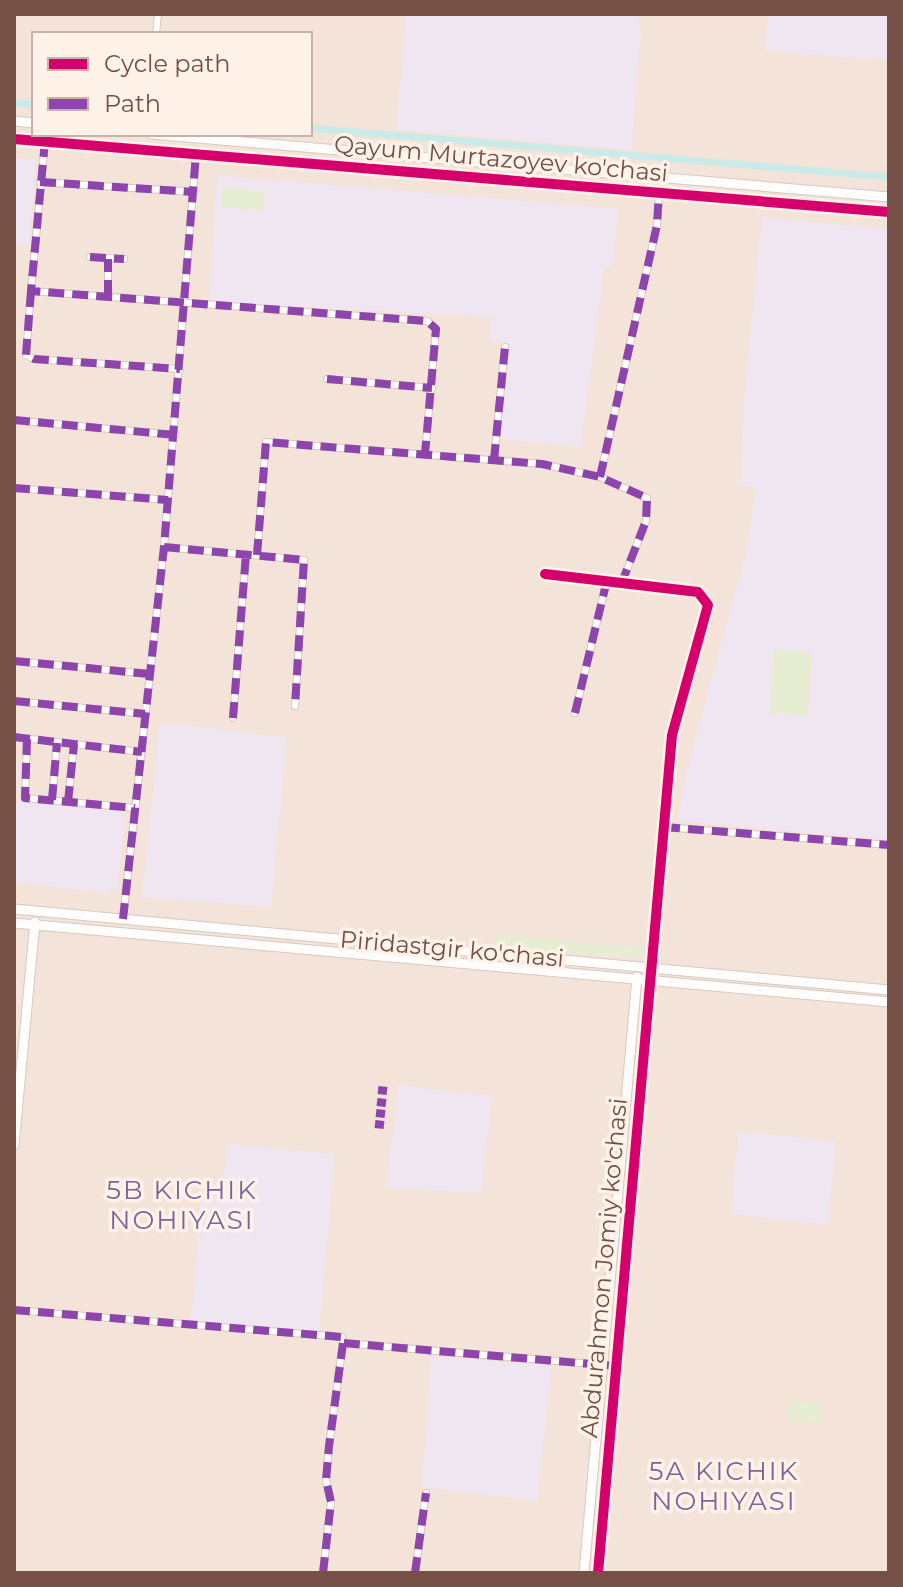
<svg xmlns="http://www.w3.org/2000/svg" width="903" height="1587" font-family="Montserrat,sans-serif">
<style>
.residential{fill:#f3e3d8;fill-rule:evenodd}
.education{fill:#f0e6f1}
.green{fill:#e6edd2}
.lines{fill:none;stroke-linecap:round;stroke-linejoin:round}
.canal{stroke:#c9eae7;stroke-width:7}
.street-casing{stroke:#d6cac5;stroke-width:8}
.secondary-casing{stroke:#d6cac4;stroke-width:11}
.street{stroke:#fefdfc;stroke-width:6}
.secondary{stroke:#fefdfc;stroke-width:9}
.quiet{stroke:#8e44ad;stroke-width:8;stroke-dasharray:16 8;stroke-linecap:butt}
.cycleway-casing{stroke:#fff3e9;stroke-width:15}
.cycleway{stroke:#d6006c;stroke-width:10}
.labels{text-anchor:middle;stroke-width:7;stroke-linejoin:round;paint-order:stroke}
.street-label{font-size:24px;fill:#765047;stroke:#fff3e9}
.neighbourhood-label{font-size:26px;letter-spacing:2px;fill:#7e629a;stroke:#fff3e9}
</style>
<rect width="100%" height="100%" fill="#f7efe8"/>
<!-- residential -->
<path class="residential" d="M14 14H889V1573H14ZM34 34H310V134H34Z"/>
<!-- education -->
<g class="education">
<path d="M406 14H636L641 31 631 150 396 130Z"/>
<path d="M768 14H889V61L765 51Z"/>
<path d="M14 158 36 160 29 246 14 245Z"/>
<path d="M217 175 618 209 613 267 604 266 581 447 499 439 507 342 489 340 490 317 209 302Z"/>
<path d="M762 218 889 229V840L677 821 691 753 747 550 755 488 741 486 745 385Z"/>
<path d="M160 722 287 738 271 907 142 897Z"/>
<path d="M14 764H19L16 801 125 812 118 890 110 889 109 894 14 882Z"/>
<path d="M398 1085 492 1096 481 1193 386 1188Z"/>
<path d="M738 1131 836 1141 828 1225 731 1214Z"/>
<path d="M228 1144 335 1154 319 1333 191 1322 201 1195 220 1196Z"/>
<path d="M431 1356 552 1366 537 1501 422 1487Z"/>
</g>
<!-- green -->
<g class="green">
<path d="M223 187 265 191 263 211 221 207Z"/>
<path d="M774 650 812 653 808 716 769 713Z"/>
<path d="M495 935 641 947 644 950 638 958 495 945Z"/>
<path d="M789 1400 821 1403 820 1423 787 1420Z"/>
</g>
<g class="lines">
<!-- canal -->
<g class="canal">
<path d="M14 103 34 105"/>
<path d="M310 128 889 177"/>
</g>
<defs>
<g id="street">
<path d="M156 34 158 14"/>
<path d="M45 141 31 291 427 321 436 329 425 454"/>
<path d="M40 182 194 192"/>
<path d="M90 257 124 259"/>
<path d="M31 291 26 355 34 359 180 369"/>
<path d="M108 296V259"/>
<path d="M327 379 432 388"/>
<path d="M14 420 175 435"/>
<path d="M494 460 505 347"/>
<path d="M600 477 657 225 659 192"/>
<path d="M14 488 168 500"/>
<path d="M164 547 304 560 295 706"/>
<path d="M257 555 266 442 542 464 600 477 647 498 646 521 622 582"/>
<path d="M545 574 698 592 708 605 672 735 652 967"/>
<path d="M14 661 150 674"/>
<path d="M14 701 145 714"/>
<path d="M575 713 607 580"/>
<path d="M233 718 246 554"/>
<path d="M14 737 142 752"/>
<path d="M27 739 25 798 135 808"/>
<path d="M52 800 57 743"/>
<path d="M68 802 74 744"/>
<path d="M664 827 889 845"/>
<path d="M123 919 164 547 196 154"/>
<path d="M14 1310 342 1337 343 1343 615 1366"/>
<path d="M323 1573 331 1502 326 1480 329 1446 343 1343"/>
<path d="M415 1573 426 1493"/>
</g>
<g id="secondary">
<path d="M14 121 34 123"/>
<path d="M151 134 889 197"/>
<path d="M14 139 889 212"/>
<path d="M14 909 889 990"/>
<path d="M14 923 889 1002"/>
<path d="M14 1145 35 922"/>
<path d="M584 1573 637 977"/>
<path d="M598 1573 652 975"/>
</g>
</defs>
<!-- street casing -->
<use href="#street" class="street-casing"/>
<!-- secondary casing -->
<use href="#secondary" class="secondary-casing"/>
<!-- street -->
<use href="#street" class="street"/>
<!-- secondary -->
<use href="#secondary" class="secondary"/>
<!-- quiet -->
<g class="quiet">
<path d="M45 141 31 291 427 321 436 329 425 454"/>
<path d="M40 182 194 192"/>
<path d="M90 257 124 259"/>
<path d="M31 291 26 355 34 359 180 369"/>
<path d="M108 296V259"/>
<path d="M327 379 432 388"/>
<path d="M14 420 175 435"/>
<path d="M494 460 505 347"/>
<path d="M600 477 657 225 659 192"/>
<path d="M14 488 168 500"/>
<path d="M164 547 304 560 295 706"/>
<path d="M257 555 266 442 542 464 600 477 647 498 646 521 622 582"/>
<path d="M14 661 150 674"/>
<path d="M14 701 145 714"/>
<path d="M575 713 607 580"/>
<path d="M233 718 246 554"/>
<path d="M14 737 142 752"/>
<path d="M27 739 25 798 135 808"/>
<path d="M52 800 57 743"/>
<path d="M68 802 74 744"/>
<path d="M664 827 889 845"/>
<path d="M123 919 164 547 196 154"/>
<path d="M378 1090 387 1091"/>
<path d="M377 1102 386 1103"/>
<path d="M376 1113 385 1114"/>
<path d="M375 1124 384 1125"/>
<path d="M14 1140H15"/>
<path d="M14 1310 342 1337 343 1343 615 1366"/>
<path d="M323 1573 331 1502 326 1480 329 1446 343 1343"/>
<path d="M415 1573 426 1493"/>
</g>
<defs>
<g id="cycleway">
<path d="M14 139 889 212"/>
<path d="M545 574 698 592 708 605 672 735 598 1573"/>
</g>
</defs>
<!-- cycleway casing -->
<use href="#cycleway" class="cycleway-casing"/>
<!-- cycleway -->
<use href="#cycleway" class="cycleway"/>
</g>
<g class="labels">
<!-- street labels -->
<g class="street-label">
<text transform="translate(501 159) rotate(5)" y="8">Qayum Murtazoyev ko'chasi</text>
<text transform="translate(452 949) rotate(5)" y="8">Piridastgir ko'chasi</text>
<text transform="translate(604 1268) rotate(-85)" y="8">Abdurahmon Jomiy ko'chasi</text>
</g>
<!-- neighbourhood labels -->
<g class="neighbourhood-label">
<text x="182" y="1199">5B KICHIK<tspan x="182" dy="30">NOHIYASI</tspan></text>
<text x="724" y="1480">5A KICHIK<tspan x="724" dy="30">NOHIYASI</tspan></text>
</g>
</g>
<!-- border -->
<rect width="903" height="1587" fill="none" stroke="#765047" stroke-width="32"/>
<!-- legend -->
<rect x="32" y="32" width="280" height="104" fill="#fff3e9" stroke="#c8b2a8" stroke-width="2"/>
<rect x="48" y="58" width="40" height="12" fill="#d6006c" stroke="#c8b2a8" stroke-width="2"/>
<text x="104" y="72" font-size="24" fill="#765047">Cycle path</text>
<rect x="48" y="98" width="40" height="12" fill="#8e44ad" stroke="#c8b2a8" stroke-width="2"/>
<text x="104" y="112" font-size="24" fill="#765047">Path</text>
</svg>
